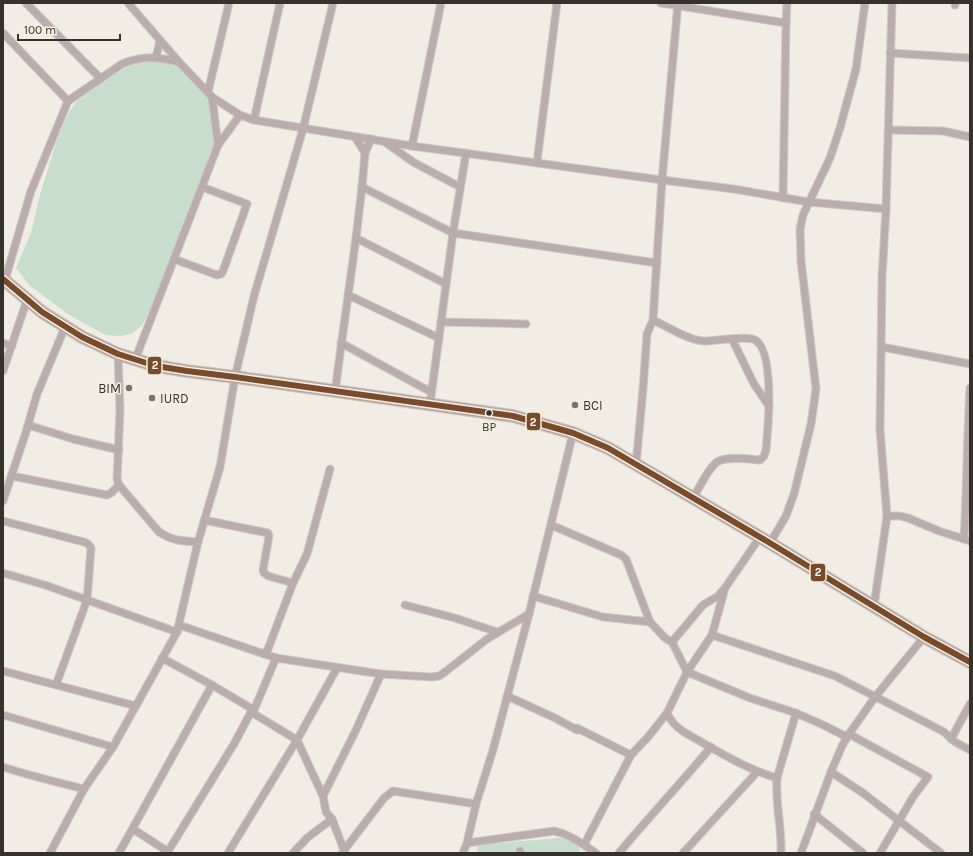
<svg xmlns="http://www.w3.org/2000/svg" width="973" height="856" font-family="Karla,sans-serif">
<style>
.green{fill:#c9ddcc}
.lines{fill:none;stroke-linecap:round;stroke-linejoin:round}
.street-casing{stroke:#cecbc4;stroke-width:9}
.highway-casing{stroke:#cecbc4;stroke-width:14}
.street{stroke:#bbacae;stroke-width:7}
.highway{stroke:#b6a6a6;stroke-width:12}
.bus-1-casing{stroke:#f6efdf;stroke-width:9}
.bus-1{stroke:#7a4b2a;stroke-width:6}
.poi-dot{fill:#77736c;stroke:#f6efdf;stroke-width:1.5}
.bus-dot{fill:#35322c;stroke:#f6efdf;stroke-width:1.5}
.labels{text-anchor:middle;stroke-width:3;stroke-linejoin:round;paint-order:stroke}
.bus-label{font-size:12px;fill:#35322c;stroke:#f6efdf}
.poi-label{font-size:13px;fill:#35322c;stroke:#f6efdf;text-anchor:start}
.line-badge{stroke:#f6efdf;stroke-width:1.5}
.badge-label{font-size:11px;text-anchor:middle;font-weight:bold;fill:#fff}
</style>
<rect width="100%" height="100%" fill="#f1ede4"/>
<!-- green -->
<g class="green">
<path d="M138 61H165L179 65 210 98 216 145 153 307 142 325 131 334 119 336 106 335 69 315 29 285 16 268 31 233 41 191 57 140 69 112 78 100 113 75Z"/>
<path d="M559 838 571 839 578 843 580 853H477V845Z"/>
</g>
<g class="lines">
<defs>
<g id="street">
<path d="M26 3 100 78"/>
<path d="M128 3 179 62 212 97 240 115 254 120 412 146 662 180 734 189 809 202 886 209"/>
<path d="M661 3 786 23"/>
<path d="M955 5V3"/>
<path d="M3 33 68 101 31 191 5 280"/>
<path d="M890 53 970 58"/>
<path d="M156 57 160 41"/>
<path d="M208 92 229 3"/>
<path d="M212 97 218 145"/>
<path d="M68 101 122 64C143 55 157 57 179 62"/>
<path d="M254 120 280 3"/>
<path d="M889 130 943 131 970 137"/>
<path d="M355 137 365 153"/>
<path d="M385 142 413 162 460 187"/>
<path d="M412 146 441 3"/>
<path d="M537 162 557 3"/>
<path d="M362 187 453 233 657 263"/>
<path d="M783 198 786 23 787 3"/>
<path d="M356 238 446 284"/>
<path d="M174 259 217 275 221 274 223 271 247 204 202 187"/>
<path d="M348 295 439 338"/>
<path d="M653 320C668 327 688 340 704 341 716 341 743 336 753 339 776 347 768 429 766 450L764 456 760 460C749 459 726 456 717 462 708 468 699 489 693 498"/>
<path d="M441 322 526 324"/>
<path d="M732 339 754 384 769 406"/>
<path d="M3 343 12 346"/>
<path d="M341 343 431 392"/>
<path d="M882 347 970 364"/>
<path d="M118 354 120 410 117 479 119 485 159 532C173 541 182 541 198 542"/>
<path d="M135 360 218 145 240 115"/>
<path d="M3 371 27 300"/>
<path d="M335 391 356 238 362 187 365 153 371 139"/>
<path d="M430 404 453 233 466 153"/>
<path d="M28 425 73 439 119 450"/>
<path d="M636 465 643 389 647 334 653 320 662 180 678 3"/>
<path d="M12 476 107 495 111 493 119 485"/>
<path d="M3 501 26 432 37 394 65 327"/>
<path d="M887 516H900L908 518 939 531 970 541"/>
<path d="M204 520 268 533 269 536 263 570 264 573 268 576 293 583"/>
<path d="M3 521 84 542 88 544 91 548 87 600 56 685"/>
<path d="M551 525 621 555 626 559 650 622 665 638 672 642 687 672 750 698 796 713 821 724 847 737"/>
<path d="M964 539C967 489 967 438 970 388"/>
<path d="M770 543 786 516 794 494 811 424 816 389 801 261 800 229 803 215 830 158 840 128 856 69 865 3"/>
<path d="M3 573 45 585 177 632"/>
<path d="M533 596 603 617 650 622"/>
<path d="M405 605 455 618 497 632"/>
<path d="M874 606 887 516 880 430 882 278 886 209 892 3"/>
<path d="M179 625 276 658 381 674 432 677 439 676 445 672 487 639 529 614"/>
<path d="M712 635 835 676 925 722 944 732 955 742 970 750"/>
<path d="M672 642 703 605 718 596 725 588 760 537"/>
<path d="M264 654 268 649 293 583 307 554 330 469"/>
<path d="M162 658 212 685 254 710 251 712 297 740 323 796 326 812 332 819 345 853"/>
<path d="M3 671 136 706"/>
<path d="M507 696 555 718 577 730V728L631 755"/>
<path d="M254 710 276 658"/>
<path d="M667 713C671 722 676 727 684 732 714 749 743 768 777 778"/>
<path d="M3 715 113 747"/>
<path d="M849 734 928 777 913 797 880 853"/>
<path d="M951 739 970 704"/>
<path d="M3 767C30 776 57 782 84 789"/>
<path d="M831 772 863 793 941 853"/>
<path d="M323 796 356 730 381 674"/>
<path d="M814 814 863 853"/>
<path d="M133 829 167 851"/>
<path d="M467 843 554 831C570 834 582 844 596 853"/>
<path d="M584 845 631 755 648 737 667 713 687 672 712 635 725 588"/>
<path d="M520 851 521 853"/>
<path d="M50 853 84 789 113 747 177 632 198 542 220 467 235 377 254 296 303 129 333 3"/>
<path d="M119 853 212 685"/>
<path d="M167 853 234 744 251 712"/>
<path d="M228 853 297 740 337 668"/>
<path d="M293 853 307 838 332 819"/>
<path d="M342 853 384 798 393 791 476 804"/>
<path d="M463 853 467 843 476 804 493 750 529 614 573 433"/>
<path d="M619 853C649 817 681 783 711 747"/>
<path d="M683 853 757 772"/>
<path d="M781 853C782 828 775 803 777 778L796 713"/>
<path d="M801 853 831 772 842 746 849 734 875 697 924 637"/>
</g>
<path id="highway" d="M3 279 42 312 82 337 118 354 156 366 187 371 235 377 513 416 573 433 608 448 770 543 924 637 970 662"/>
</defs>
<!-- street casing -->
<use href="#street" class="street-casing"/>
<!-- highway casing -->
<use href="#highway" class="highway-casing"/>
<!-- street -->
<use href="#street" class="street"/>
<!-- highway -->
<use href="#highway" class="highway"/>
<defs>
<path id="bus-1" d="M3 279 42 312 82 337 118 354 156 366 187 371 235 377 513 416 573 433 608 448 770 543 924 637 970 662"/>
</defs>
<!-- bus-1 casing -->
<use href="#bus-1" class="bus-1-casing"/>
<!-- bus-1 -->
<use href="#bus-1" class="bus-1"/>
</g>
<!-- markers -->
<g class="poi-dot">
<circle cx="129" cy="388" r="4"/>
<circle cx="152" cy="398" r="4"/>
<circle cx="575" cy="405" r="4"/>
</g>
<circle class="bus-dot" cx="489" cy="413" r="3.5"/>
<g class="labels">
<!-- bus labels -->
<g class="bus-label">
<text x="489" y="431">BP</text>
</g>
<!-- poi labels -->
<g class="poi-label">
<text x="121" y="393" text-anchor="end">BIM</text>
<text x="160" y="403">IURD</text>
<text x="583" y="410">BCI</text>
</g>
</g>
<g class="line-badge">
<rect x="147" y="356" width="15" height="19" rx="4" fill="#7a4b2a"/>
<rect x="526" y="412" width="15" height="19" rx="4" fill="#7a4b2a"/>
<rect x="810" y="563" width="16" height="19" rx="4" fill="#7a4b2a"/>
</g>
<g class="badge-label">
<text x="155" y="369">2</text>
<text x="533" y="426">2</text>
<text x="818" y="576">2</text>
</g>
<!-- border -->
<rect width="973" height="856" fill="none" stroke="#35322c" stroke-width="8"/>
<!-- scale -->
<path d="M18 34v6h102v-6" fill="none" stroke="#35322c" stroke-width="2"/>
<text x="24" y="34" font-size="12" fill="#35322c" stroke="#f6efdf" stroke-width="3" paint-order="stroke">100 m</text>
</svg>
